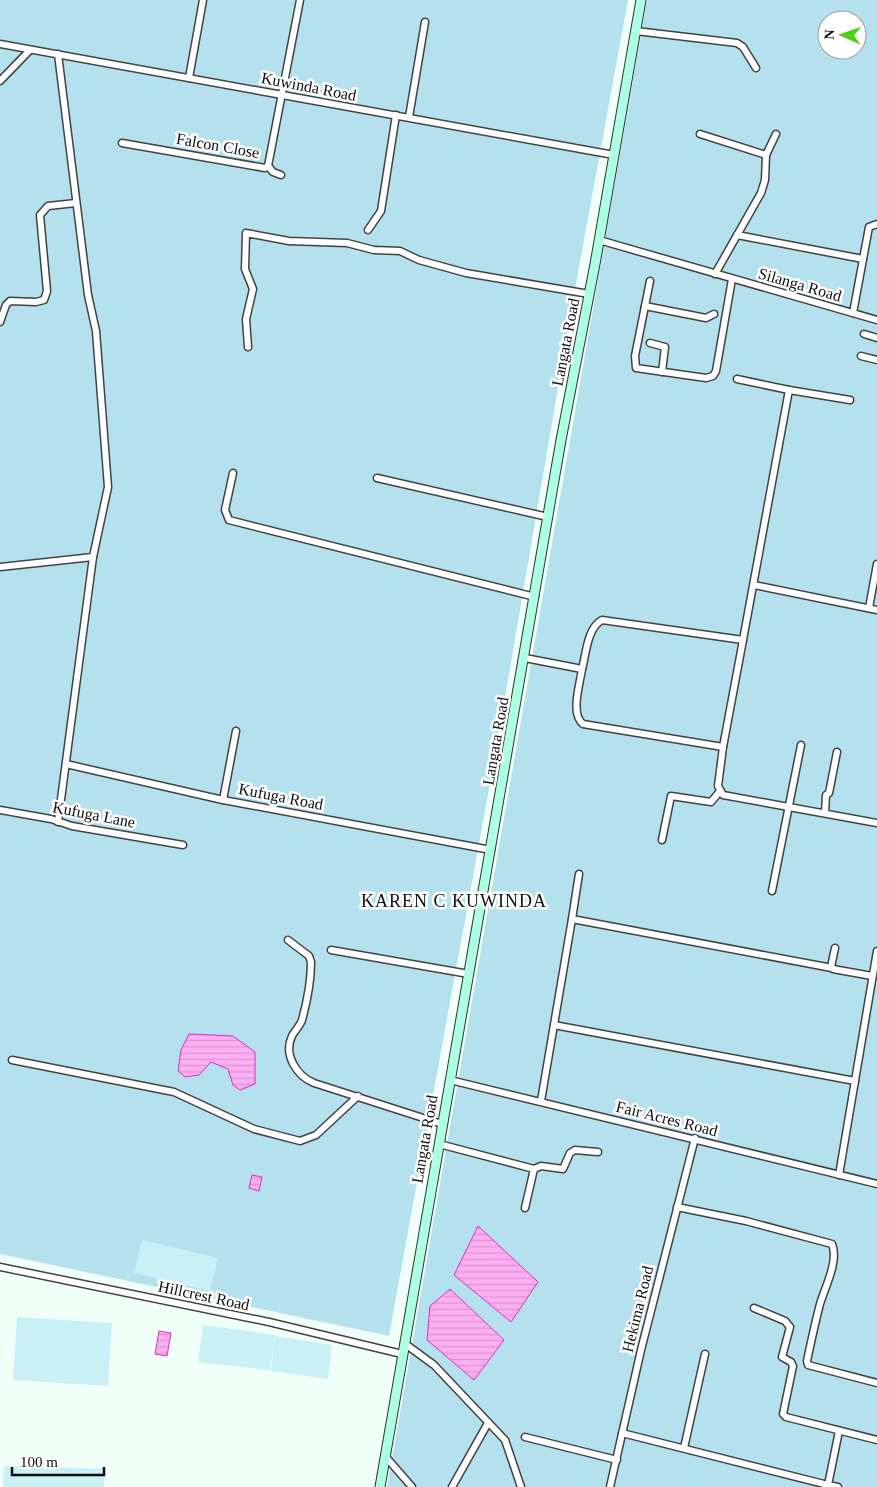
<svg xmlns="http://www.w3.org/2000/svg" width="877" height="1487" font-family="Georgia,serif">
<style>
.garden{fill:#b5e1ef;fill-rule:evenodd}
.pitch{fill:#c8f0f5}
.water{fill:url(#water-rules);stroke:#dd2dc1}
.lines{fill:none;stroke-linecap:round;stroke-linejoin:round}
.street-casing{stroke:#424242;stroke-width:9}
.secondary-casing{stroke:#313131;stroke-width:11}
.street{stroke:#fff;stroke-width:6}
.secondary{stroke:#acffe2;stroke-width:9}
.labels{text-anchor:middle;stroke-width:5;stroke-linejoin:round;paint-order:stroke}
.street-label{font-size:16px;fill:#0f0f0f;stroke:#fff}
.neighbourhood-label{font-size:18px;letter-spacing:1px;fill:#0f0f0f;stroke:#fff}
</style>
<defs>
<pattern id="water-rules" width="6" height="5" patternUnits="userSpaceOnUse" patternTransform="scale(1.25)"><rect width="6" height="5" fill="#fdaff3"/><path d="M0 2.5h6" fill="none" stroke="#d895cf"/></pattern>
</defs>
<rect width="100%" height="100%" fill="#f1fff9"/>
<!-- garden -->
<g class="garden">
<path d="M0 0H628L572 306 495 756 389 1336 0 1254Z"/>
<path d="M647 0H877V1487H387ZM827 20H857V50H827Z"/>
</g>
<!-- pitch -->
<g class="pitch">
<path d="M142 1240 218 1258 210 1291 134 1273Z"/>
<path d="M17 1317 112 1323 108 1386 13 1380Z"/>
<path d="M203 1325 275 1335 270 1370 198 1362Z"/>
<path d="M275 1336 332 1345 328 1379 271 1371Z"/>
<path d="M4 1466 105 1469 104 1487H3Z"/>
</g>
<!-- water -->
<g class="water">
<path d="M189 1034 233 1036 255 1052V1084L240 1090 233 1085 228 1069 211 1062 199 1075 185 1077 178 1071 181 1050Z"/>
<path d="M252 1175 262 1177 259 1191 249 1188Z"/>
<path d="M478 1226 538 1282 511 1322 454 1275Z"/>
<path d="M450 1289 504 1340 474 1380 427 1340 430 1306Z"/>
<path d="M159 1331 171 1333 167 1356 155 1354Z"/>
</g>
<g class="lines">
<defs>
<g id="street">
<path d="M636 31 737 43 743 47 756 68"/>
<path d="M0 44 614 155"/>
<path d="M58 54 88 295 96 331 108 487 93 557 58 822"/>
<path d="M189 78 203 0"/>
<path d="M0 81 30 50"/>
<path d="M409 117 425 22"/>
<path d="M700 134 766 155"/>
<path d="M122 143 265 168 268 166 300 0"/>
<path d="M268 166 273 172 281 175"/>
<path d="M368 230 381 211 396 115"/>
<path d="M737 235 863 259"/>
<path d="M599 240 877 320"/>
<path d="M715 274 761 193 765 180 766 155 776 134"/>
<path d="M650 281 635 356 636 368 706 378 713 376 716 371 732 279"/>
<path d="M645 306 706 318 714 314"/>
<path d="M853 313 869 227 877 224"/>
<path d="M0 322 6 305 10 301 36 302 44 300 47 291 40 215 48 206 76 203"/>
<path d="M864 334 877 338"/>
<path d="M650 343 665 347 662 372"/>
<path d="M248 347 246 319 253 289 245 269 246 233 289 241 347 243 374 250 400 251 419 260 466 273 589 294"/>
<path d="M861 356 877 360"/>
<path d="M737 379 789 390 850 400"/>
<path d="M233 473 225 510 229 520 535 597"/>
<path d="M377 478 548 517"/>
<path d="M0 567 93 557"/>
<path d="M754 585 877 610"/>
<path d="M869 608 877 564"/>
<path d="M525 658 582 669C580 684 570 714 583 724L723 747 718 786 723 795 877 823"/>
<path d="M582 669C586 655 587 628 602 620L743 640 789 390"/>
<path d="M723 747 743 640"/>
<path d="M66 764 223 800 491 850"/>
<path d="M223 800 236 731"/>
<path d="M0 810 51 819 72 826 183 845"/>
<path d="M825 813 826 795 829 793 837 752"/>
<path d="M662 840 671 796 711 802 720 791"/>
<path d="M772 891 801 745"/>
<path d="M572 919 579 874"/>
<path d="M288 940 309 956 311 962C311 981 307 1002 302 1020 300 1026 295 1030 292 1036 283 1055 297 1076 314 1083L442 1124"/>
<path d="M835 948 831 967 833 969 872 976"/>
<path d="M331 950 469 974"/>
<path d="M554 1025 855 1081"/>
<path d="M12 1060 174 1092 254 1129 300 1141 316 1135 358 1096"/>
<path d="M450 1080 877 1184"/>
<path d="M541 1101 572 919 832 968"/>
<path d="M439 1144 534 1169 525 1208"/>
<path d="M534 1169 541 1166 563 1169 570 1153 575 1150 598 1152"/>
<path d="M839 1175 877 951"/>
<path d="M677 1207 746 1221 832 1244C839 1261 825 1287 820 1304 815 1323 811 1342 807 1361L808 1365 877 1383"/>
<path d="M0 1267 269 1322 402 1354"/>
<path d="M754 1308 785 1321 790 1327 782 1357 791 1362 793 1366 783 1414 786 1417 877 1440"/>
<path d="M404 1343 434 1365 505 1440 521 1487"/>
<path d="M622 1433 828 1485V1487"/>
<path d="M525 1437 617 1460"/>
<path d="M684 1448 705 1354"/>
<path d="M385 1456 412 1487"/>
<path d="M452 1487 488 1423"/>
<path d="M610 1487 641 1350 695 1138"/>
<path d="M838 1487 828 1485 839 1431"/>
</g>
<path id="secondary" d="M380 1487 561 440 595 264 641 0"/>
</defs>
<!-- street casing -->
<use href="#street" class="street-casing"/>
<!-- secondary casing -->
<use href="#secondary" class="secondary-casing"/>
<!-- street -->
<use href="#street" class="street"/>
<!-- secondary -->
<use href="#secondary" class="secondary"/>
</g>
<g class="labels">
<!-- street labels -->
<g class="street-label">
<text transform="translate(309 86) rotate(11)" y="6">Kuwinda Road</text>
<text transform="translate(218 145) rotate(10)" y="6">Falcon Close</text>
<text transform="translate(800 284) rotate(16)" y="6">Silanga Road</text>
<text transform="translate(565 342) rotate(-79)" y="6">Langata Road</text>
<text transform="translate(495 741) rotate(-80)" y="6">Langata Road</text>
<text transform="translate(281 796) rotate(11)" y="6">Kufuga Road</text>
<text transform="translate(94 814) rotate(11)" y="6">Kufuga Lane</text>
<text transform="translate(667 1118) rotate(14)" y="6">Fair Acres Road</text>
<text transform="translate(424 1139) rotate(-80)" y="6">Langata Road</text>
<text transform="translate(204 1295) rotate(12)" y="6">Hillcrest Road</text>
<text transform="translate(637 1309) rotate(-76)" y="6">Hekima Road</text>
</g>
<!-- neighbourhood labels -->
<g class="neighbourhood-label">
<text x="454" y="907">KAREN C KUWINDA</text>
</g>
</g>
<!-- north arrow -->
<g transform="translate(842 35) rotate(272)"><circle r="24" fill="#ffffff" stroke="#9f9f9f"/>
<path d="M0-4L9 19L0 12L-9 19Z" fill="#4cd016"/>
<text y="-8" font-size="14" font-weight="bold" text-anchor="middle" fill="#0f0f0f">N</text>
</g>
<!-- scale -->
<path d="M12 1467v8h92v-8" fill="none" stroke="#0f0f0f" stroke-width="2.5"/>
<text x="20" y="1467" font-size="15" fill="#0f0f0f" stroke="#ffffff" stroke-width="4" paint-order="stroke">100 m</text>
</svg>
